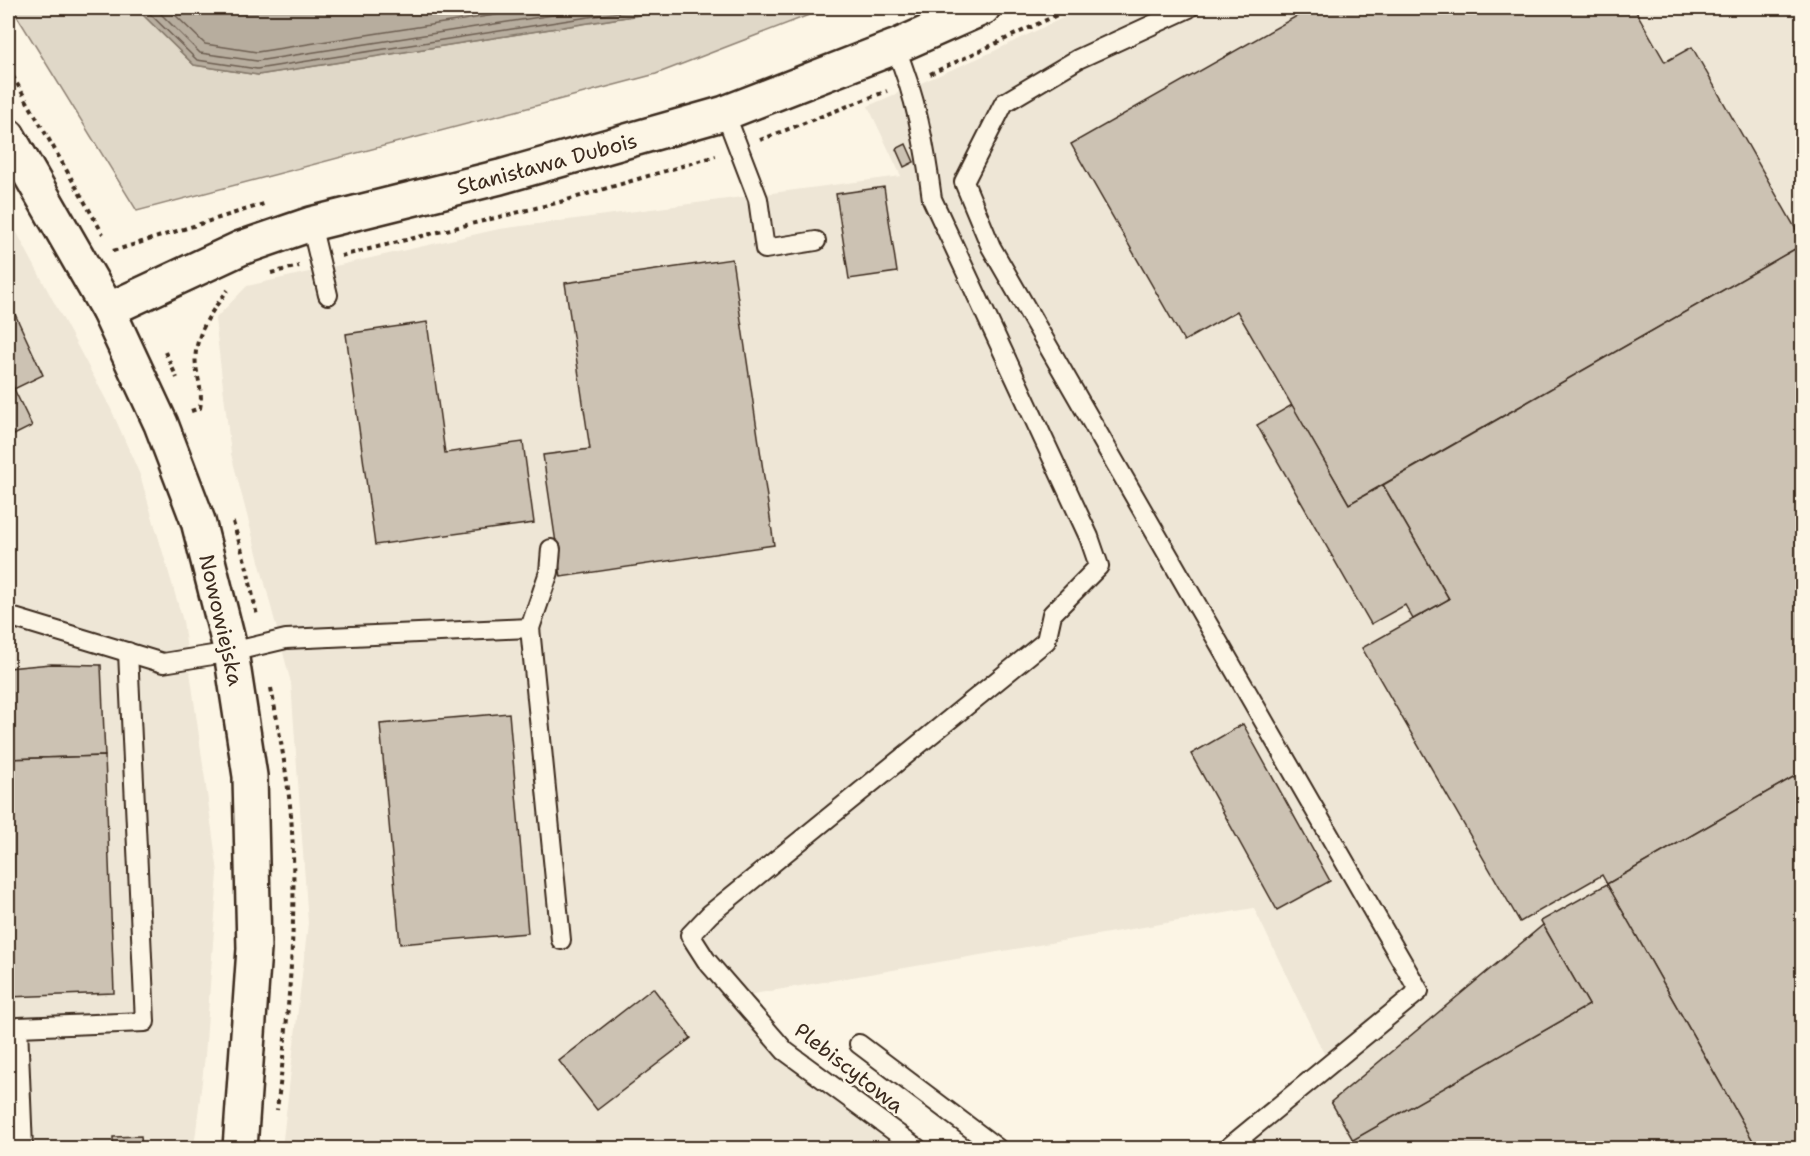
<svg xmlns="http://www.w3.org/2000/svg" width="1810" height="1156" font-family="'Shantell Sans',sans-serif">
<style>
.built{fill:#eee6d6}
.green{fill:#e0d8c8;stroke:#8e8173;stroke-width:1.5}
.water{fill:#b7ad9e;stroke:#85796b;stroke-width:1.5}
.lines{fill:none;stroke-linecap:round;stroke-linejoin:round}
.shore{stroke:#6d5e51;stroke-width:1.5}
.building{fill:#ccc2b3;stroke:#3b2a1e;stroke-width:1.5}
.service-casing{stroke:#3b2a1e;stroke-width:22}
.minor-casing{stroke:#3b2a1e;stroke-width:38}
.path{stroke:#3b2a1e;stroke-width:4;stroke-dasharray:4.5 4.5;stroke-linecap:butt}
.service{stroke:#fcf5e5;stroke-width:18}
.minor{stroke:#fcf5e5;stroke-width:33}
.labels{text-anchor:middle;stroke-width:5;stroke-linejoin:round;paint-order:stroke}
.street-label{font-size:21px;fill:#3b2a1e;stroke:#fcf5e5}
</style>
<rect width="100%" height="100%" fill="#fcf5e5"/>
<filter id="ink" filterUnits="userSpaceOnUse"><feTurbulence type="fractalNoise" baseFrequency=".0167" numOctaves="2"/><feDisplacementMap in="SourceGraphic" scale="12" xChannelSelector="R" yChannelSelector="G"/><feConvolveMatrix kernelMatrix="1 2 1 2 8 2 1 2 1" color-interpolation-filters="sRGB"/></filter>
<g filter="url(#ink)">
<!-- built -->
<g class="built">
<path d="M1083 8H1802V1148H1212L1325 1056 1254 908 730 998 781 1059 897 1148H282L308 923 291 683 231 454 215 319 247 286 499 229 901 176 868 106 990 53Z"/>
<path d="M8 216 111 409 140 475 183 621 218 873 205 1056 194 1148H8Z"/>
</g>
<!-- green -->
<path class="green" d="M12 8H136L194 65 258 75 684 8H827L656 74 137 211Z"/>
<!-- water -->
<path class="water" d="M136 8H684L258 75 194 65Z"/>
<g class="lines">
<!-- shore -->
<g class="shore">
<path d="M144 8 197 60 257 69 646 8"/>
<path d="M155 8 200 53 257 61 598 8"/>
<path d="M168 8 205 44 257 52 540 8"/>
</g>
</g>
<!-- building -->
<g class="building">
<path d="M1311 8H1634L1665 62 1692 47 1802 240V245L1349 504 1237 311 1184 341 1071 144Z"/>
<path d="M906 144 914 162 904 167 896 149Z"/>
<path d="M884 187 897 272 849 279 836 194Z"/>
<path d="M1802 245V772L1607 884 1602 875 1520 922 1362 648 1449 599 1383 485Z"/>
<path d="M732 259 774 545 561 577 543 455 590 449 565 283Z"/>
<path d="M8 299 43 375 14 389 8 375Z"/>
<path d="M427 322 445 453 523 442 534 523 375 545 346 334Z"/>
<path d="M8 375 14 389 8 392Z"/>
<path d="M14 389 32 426 8 438V392Z"/>
<path d="M1292 405 1349 504 1383 485 1449 599 1413 619 1405 605 1371 624 1257 425Z"/>
<path d="M51 664 101 665 105 756 8 759V668Z"/>
<path d="M509 713 528 933 400 944 380 724Z"/>
<path d="M1243 724 1330 881 1277 910 1191 754Z"/>
<path d="M105 756 114 993 8 997V759Z"/>
<path d="M1802 772V1148H1757L1607 884Z"/>
<path d="M1607 884 1757 1148H1338L1589 1005 1541 921Z"/>
<path d="M1543 925 1589 1005 1353 1140 1331 1102Z"/>
<path d="M653 988 691 1038 597 1110 559 1061Z"/>
<path d="M141 1136 142 1148H113V1137Z"/>
</g>
<g class="lines">
<defs>
<g id="service">
<path d="M1189 8 1078 59 1004 103 964 182 991 247 1419 991 1228 1148"/>
<path d="M895 47C916 96 925 146 932 199L1089 537 1099 566 1052 614 1046 641 710 914 690 935 706 960 785 1051 917 1148"/>
<path d="M725 113 758 199 765 249 816 241"/>
<path d="M311 224 328 295"/>
<path d="M8 616 163 663 231 652 286 639 530 628 561 940"/>
<path d="M530 628 549 572 551 549"/>
<path d="M859 1044 997 1148"/>
<path d="M23 1148 18 1027 145 1022 128 652"/>
</g>
<g id="minor">
<path d="M8 136 108 310 161 424 198 521 231 652 250 776 254 949 240 1148"/>
<path d="M108 310 241 248 311 224 500 177 725 113 895 47 983 8"/>
</g>
</defs>
<!-- service casing -->
<use href="#service" class="service-casing"/>
<!-- minor casing -->
<use href="#minor" class="minor-casing"/>
<!-- path -->
<g class="path">
<path d="M8 68 103 234"/>
<path d="M930 74 1072 8"/>
<path d="M760 140 887 91"/>
<path d="M113 251 267 203"/>
<path d="M341 256 560 202 716 156"/>
<path d="M271 273 299 266"/>
<path d="M165 352 177 378"/>
<path d="M191 411 200 408C203 394 198 380 196 366 192 338 212 310 228 290"/>
<path d="M233 522 247 568 257 616"/>
<path d="M271 688C279 730 287 773 291 815 298 914 289 1012 277 1110"/>
</g>
<!-- service -->
<use href="#service" class="service"/>
<!-- minor -->
<use href="#minor" class="minor"/>
</g>
</g>
<g class="labels">
<!-- street labels -->
<g class="street-label">
<text transform="translate(547 164) rotate(-15)" y="7">Stanisława Dubois</text>
<text transform="translate(221 620) rotate(77)" y="7">Nowowiejska</text>
<text transform="translate(849 1068) rotate(38)" y="7">Plebiscytowa</text>
</g>
</g>
<!-- margin -->
<rect width="1810" height="1156" fill="none" stroke="#fcf5e5" stroke-width="30"/>
<rect x="15" y="15" width="1780" height="1126" fill="none" stroke="#3b2a1e" stroke-width="2" filter="url(#ink)"/>
</svg>
